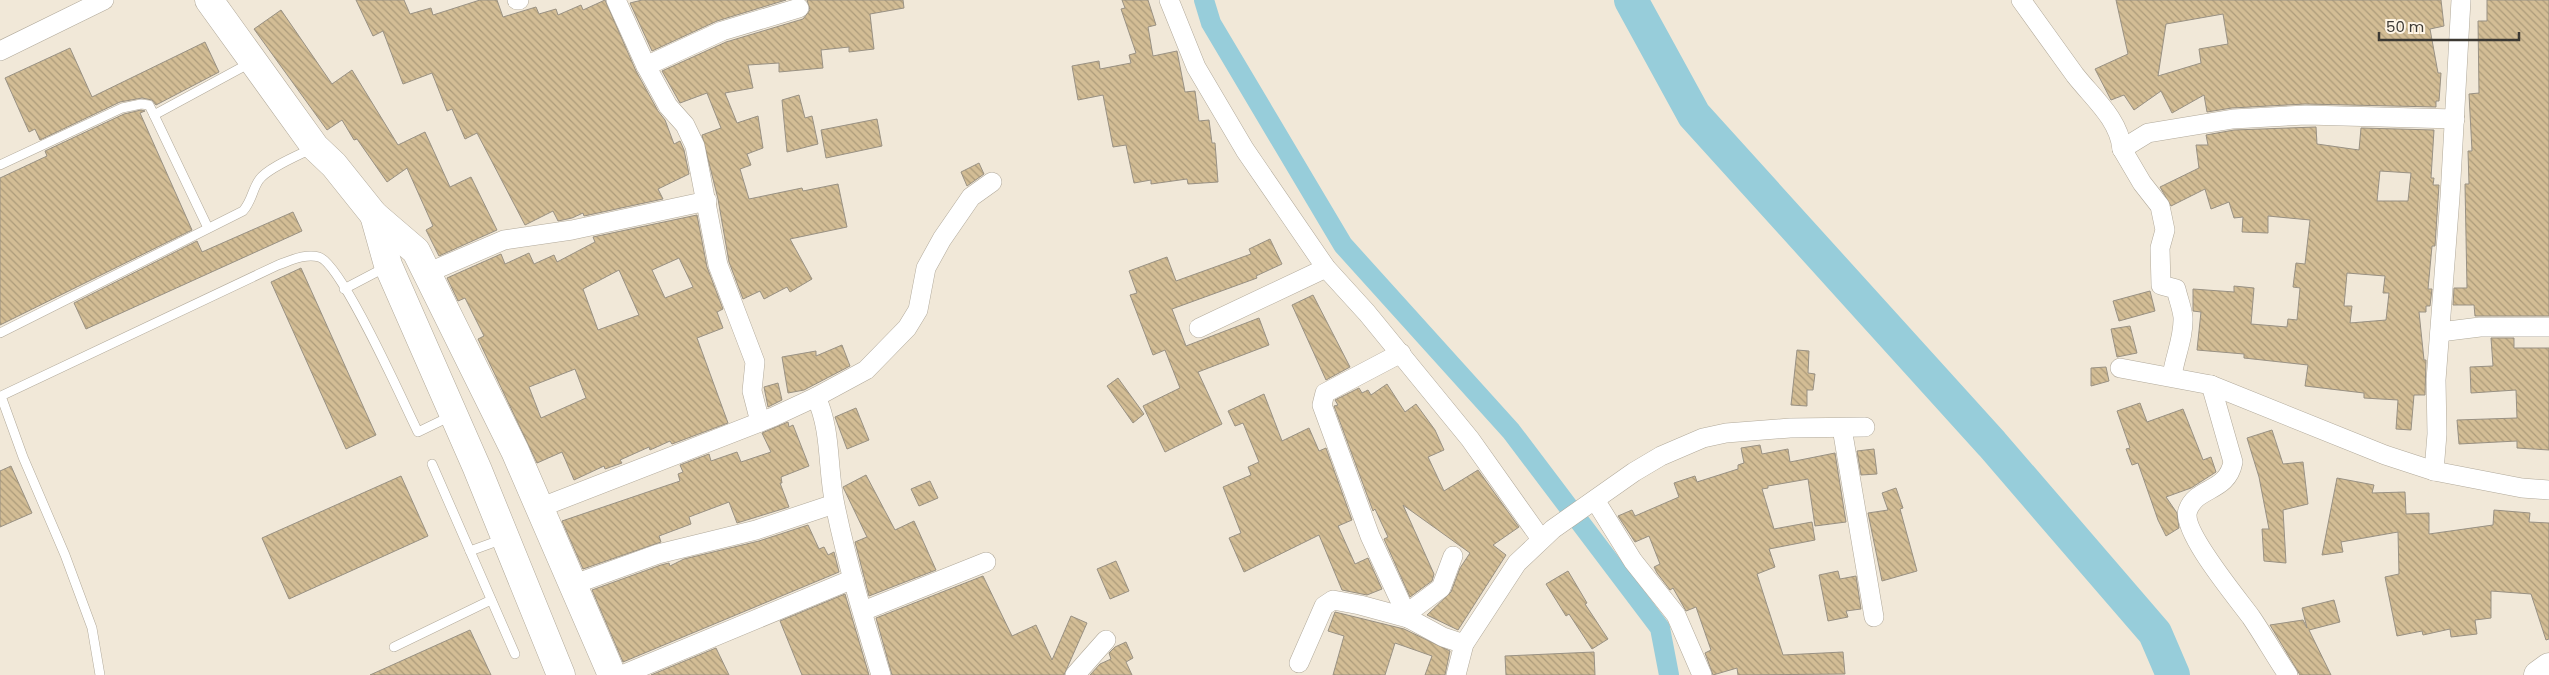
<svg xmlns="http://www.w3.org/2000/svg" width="2549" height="675" font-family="Poppins,sans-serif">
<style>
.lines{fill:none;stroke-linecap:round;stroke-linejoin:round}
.canal{stroke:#97cdda;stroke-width:20}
.river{stroke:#97cdda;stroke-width:34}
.building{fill:url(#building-back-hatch);stroke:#999183;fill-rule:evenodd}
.lane-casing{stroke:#b1a99a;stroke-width:10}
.street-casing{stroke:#b1a99a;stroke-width:20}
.primary-casing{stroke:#b1a99a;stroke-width:29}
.highway-casing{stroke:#b1a99a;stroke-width:29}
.lane{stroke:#fff;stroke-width:9}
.street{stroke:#fff;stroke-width:19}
.primary{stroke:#fff;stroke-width:28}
.highway{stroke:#fff;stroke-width:28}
</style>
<defs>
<pattern id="building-back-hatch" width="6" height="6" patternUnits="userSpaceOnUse" patternTransform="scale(1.25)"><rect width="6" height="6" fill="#d3bd95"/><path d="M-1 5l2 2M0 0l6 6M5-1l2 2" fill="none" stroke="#ac9b7a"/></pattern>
</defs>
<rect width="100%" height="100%" fill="#f1e8d8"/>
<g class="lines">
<!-- canal -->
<path class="canal" d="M1204 0 1211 23 1343 245 1511 431 1660 628 1669 675"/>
<!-- river -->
<path class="river" d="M1631 0 1694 115 1992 444 2155 633 2173 675"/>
</g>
<!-- building -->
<g class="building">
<path d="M356 0H404L410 14 431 8 433 15 480 0H497L503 17 536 7 539 14 556 9 558 15 581 5 583 10 605 0 636 71 658 111 665 120 674 144 680 141 684 150 689 174 658 189 663 199 584 216 583 213 572 218 558 221 553 211 525 225 477 133 465 139 452 109 447 111 432 73 403 84 383 31 373 36Z"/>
<path d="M642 0H786L717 21 652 51 630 3Z"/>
<path d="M807 0H903L904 8 870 14 874 49 849 52V47L821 50 823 68 779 72V63L748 65 753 88 725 93 737 123 758 116 763 148 747 154 751 165 740 169 749 199 802 188 803 191 838 184 847 227 790 239 812 279 790 292 787 287 764 299 760 291 743 299 729 262 718 199 702 135 721 128 707 93 680 103 662 71 726 42 803 19 810 10Z"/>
<path d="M1122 0H1148L1156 25 1148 27 1153 56 1177 51 1185 92 1195 91 1199 121 1209 120 1212 143H1215L1218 182 1188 184 1187 179 1151 184V180L1134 183 1126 145 1113 147 1103 95 1078 100 1072 66 1099 61 1100 69 1131 63 1129 55 1136 53 1121 9 1125 8Z"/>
<path d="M2116 0H2441L2444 26 2430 29 2438 73H2441L2439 101H2436V107L2305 104 2232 108 2207 112 2204 95 2172 113 2161 91 2134 110 2124 95 2111 100 2095 69 2128 54ZM2223 14 2228 44 2199 49 2201 63 2158 76 2166 24Z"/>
<path d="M2487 0H2549V316H2475L2474 305H2453L2454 288H2467L2465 184H2469L2468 151H2472L2469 94 2479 93 2478 21H2487Z"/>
<path d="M281 10 332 84 352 70 398 145 425 132 450 187 471 177 497 230 439 256 426 230 433 226 407 168 387 182 357 139 354 140 342 120 327 130 254 29Z"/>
<path d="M205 42 219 72 156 105 152 100 142 98 120 102 40 140 35 129 29 132 5 78 70 48 92 97Z"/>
<path d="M799 95 805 118 812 116 818 144 787 152 782 100Z"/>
<path d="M141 110 145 111 140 113 192 230 0 325V178L47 156 45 151 124 114Z"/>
<path d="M877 119 882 146 826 158 821 130Z"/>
<path d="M2316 127 2317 144 2359 150 2361 128 2434 130 2431 178H2434L2433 185H2439L2435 246H2432L2428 289H2432L2430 306H2426V312H2419L2424 360H2426L2425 395H2414L2411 430 2396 429 2398 400 2364 398V393L2305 386 2308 365 2244 358V354L2197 350 2201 312 2193 311V289L2234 292V286L2254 288 2251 324 2287 327 2288 319 2297 320 2300 288 2293 287 2296 263 2305 264 2310 220 2268 216V233L2242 232 2243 217 2234 218 2229 202 2211 209 2205 189 2171 206 2160 187 2199 168 2196 145H2208L2206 135 2234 130ZM2380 171 2411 173 2408 201H2377ZM2347 273 2385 276 2383 293H2389L2386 320 2350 323 2352 306H2344Z"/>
<path d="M979 163 984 174 967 186 961 172Z"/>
<path d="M293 212 302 231 86 329 74 303 197 241 202 252Z"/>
<path d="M697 215 707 267 723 309 717 312 723 328 697 338 728 423 672 444 670 441 650 450 649 447 620 460 622 463 605 469 604 466 574 480 562 452 537 463 478 339 484 336 465 298 458 301 447 278 501 254 505 264 529 253 534 264 554 255 557 262 595 242 593 237ZM679 258 693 287 665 298 652 270ZM619 270 639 315 598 330 583 289ZM575 369 586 398 541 418 529 387Z"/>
<path d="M1270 239 1282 264 1256 276 1257 278 1172 309 1186 346 1259 318 1269 345 1198 372 1222 424 1165 452 1143 406 1180 388 1165 350 1153 355 1130 295 1137 293 1129 271 1167 257 1176 281 1251 254 1249 249Z"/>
<path d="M301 268 376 435 346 449 271 282Z"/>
<path d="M2150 291 2155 311 2119 321 2113 301Z"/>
<path d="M1313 295 1350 367 1326 380 1292 305Z"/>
<path d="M2130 326 2137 353 2117 357 2111 329Z"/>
<path d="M2491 338H2514V348H2549V450L2517 448V441L2459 444 2457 420 2517 418 2516 390 2471 393 2470 367 2493 366Z"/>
<path d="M842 345 850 366 804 390 788 393 782 357 816 351V356Z"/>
<path d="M1797 350 1809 351 1808 373 1815 374 1813 390H1807V406L1791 405Z"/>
<path d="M2106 367 2109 381 2091 386V368Z"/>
<path d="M1118 378 1144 414 1133 423 1107 386Z"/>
<path d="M778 383 782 400 768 407 764 387Z"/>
<path d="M1387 384 1405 412 1416 404 1435 430 1444 450 1428 457 1444 491 1478 470 1519 527 1493 545 1506 555 1458 630 1427 615 1451 592 1460 568 1470 553 1403 505 1434 574 1432 581 1410 597 1384 539 1388 537 1375 509 1373 511 1334 406 1338 405 1335 400 1359 388 1362 393 1368 390 1371 395Z"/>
<path d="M1264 394 1282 441 1309 428 1319 451 1326 448 1352 520 1338 526 1355 564 1368 558 1382 589 1367 595 1342 590 1319 535 1244 572 1229 538 1241 533 1223 487 1251 475 1248 467 1259 462 1243 423 1235 426 1228 411Z"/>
<path d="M2140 403 2147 422 2183 409 2203 460 2211 457 2216 472 2191 488 2166 497 2177 513 2179 528 2166 536 2158 520 2138 463 2132 465 2126 449 2130 448 2117 411Z"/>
<path d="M856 408 869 440 847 449 835 417Z"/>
<path d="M788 422 789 427 793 425 809 466 781 477 782 483H780L789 507 737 523 729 502 689 517 691 524 659 536 661 542 583 569 562 521 680 481 678 474 683 472 680 465 709 454 711 461 737 452 741 462 771 452 762 433Z"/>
<path d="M2272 430 2283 464 2303 462 2308 504 2283 510 2286 563 2264 561 2262 529H2269L2259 477 2247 438Z"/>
<path d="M1760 445 1762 454 1788 449 1790 462 1835 453 1846 522 1815 526 1808 479 1768 486V488L1762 489 1774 529 1812 522 1815 540 1769 549 1775 567 1757 574 1783 655 1843 652 1845 674 1738 675 1737 668 1713 675 1705 653 1711 650 1696 607 1686 611 1673 588 1670 590 1657 573 1654 567 1660 564 1649 536 1635 542 1618 516 1632 510 1635 516 1679 497 1674 483 1695 476 1697 482 1738 469V465L1744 463 1741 448Z"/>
<path d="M1874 449 1877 474 1861 475 1857 451Z"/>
<path d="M11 466 32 513 0 527V471Z"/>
<path d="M866 475 895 530 914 521 936 570 869 596 855 542 867 537 843 487Z"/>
<path d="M401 476 428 536 289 599 262 538Z"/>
<path d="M2337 478 2374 485 2372 493 2405 492 2406 514 2429 513V534L2493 525 2494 510 2530 513 2529 522 2549 523V639L2546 640 2531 594 2491 591V618L2475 620 2477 634 2451 637 2450 629 2423 635 2422 631 2397 636 2385 577 2399 574 2398 532 2341 542 2343 552 2322 555Z"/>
<path d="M930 481 938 498 919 506 911 489Z"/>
<path d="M1896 488 1903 508 1900 509 1917 571 1882 581 1868 513 1888 510 1882 493Z"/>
<path d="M808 525 819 549 824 547 828 555 834 552 839 572 623 662 592 590 661 565 669 563 670 566 684 559 759 541Z"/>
<path d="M1116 561 1129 591 1110 599 1097 569Z"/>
<path d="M1568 571 1587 603 1585 604 1608 639 1592 649 1569 614 1566 616 1546 584Z"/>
<path d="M1838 571 1840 579 1856 576 1861 609 1846 611 1848 617 1828 621 1819 575Z"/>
<path d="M983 576 1012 636 1036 625 1052 660 1071 616 1087 623 1064 675H892L876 618Z"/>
<path d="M845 594 869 675H802L780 621Z"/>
<path d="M2334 600 2340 622 2309 630 2331 675H2300L2270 625 2303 620 2307 628 2302 608Z"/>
<path d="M1335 612 1404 629 1450 651 1445 675H1425L1432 656 1395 643 1385 675H1333L1344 636 1328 631Z"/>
<path d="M470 630 491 675H370Z"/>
<path d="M1126 642 1133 658 1126 662 1132 675H1090L1100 664 1111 659 1109 653 1115 647Z"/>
<path d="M716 648 729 675H651Z"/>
<path d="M1594 652 1595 675H1506L1505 656Z"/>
</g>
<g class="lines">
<defs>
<g id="lane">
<path d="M154 115 208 228"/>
<path d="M0 165 122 108 141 104 149 105 154 115 250 63"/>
<path d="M344 289 386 267"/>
<path d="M0 333 243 211C252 201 252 190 259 180 267 168 299 155 313 148"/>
<path d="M432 464 515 654"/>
<path d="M470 551 503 539"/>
<path d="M394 647 491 600"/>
<path d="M100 675 92 628 65 555 23 457 1 396 278 265C290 261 305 253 319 257 342 264 404 404 418 432L451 416"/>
</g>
<g id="street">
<path d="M517 0H519"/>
<path d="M616 0 646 66 668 106 685 125 695 146 718 265 755 362 752 391 760 422"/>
<path d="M1169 0 1196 67 1245 150 1326 268 1367 313 1470 439 1541 539"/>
<path d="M2021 0C2039 25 2057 50 2075 75 2093 98 2119 119 2122 149"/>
<path d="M0 51 104 0"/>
<path d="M646 66 722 31 799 8"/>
<path d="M427 273 504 240 572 230 707 201"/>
<path d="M1199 328 1326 268"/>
<path d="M2440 332 2480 327H2549"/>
<path d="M1401 353 1325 393 1322 405 1370 536 1408 618 1443 637 1464 644"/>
<path d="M2120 368 2211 385 2385 455 2434 471 2522 488 2549 490"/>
<path d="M2172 376C2175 356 2184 337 2183 317 2182 308 2178 298 2176 289L2161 285 2160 248 2165 230 2160 206 2142 183 2122 149 2148 133 2233 119 2306 115 2455 119"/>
<path d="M2211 385 2233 462C2227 493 2197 486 2188 510 2180 530 2238 599 2251 617 2264 636 2275 656 2288 675"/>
<path d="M816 397 866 370 907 328 918 310 926 268 942 239 971 197 992 182"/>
<path d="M1842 428 1874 617"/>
<path d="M2434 471 2437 434 2436 380 2450 197 2461 0"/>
<path d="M1595 500 1633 561 1676 615 1702 675"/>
<path d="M539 508 773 417 816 397C832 431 827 469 835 505 847 563 864 619 881 675"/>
<path d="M572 585 658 554 756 530 834 504"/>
<path d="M863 611 986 562"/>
<path d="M1406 614 1441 588 1453 556"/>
<path d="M1299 663 1324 606 1333 600 1360 605 1408 618"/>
<path d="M622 675 853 579"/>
<path d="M1075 675 1106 640"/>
<path d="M1456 675 1464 644 1517 563 1553 529 1634 472 1661 456 1703 438 1726 433 1790 428 1865 427"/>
</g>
<g id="primary">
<path d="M209 0 315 147 334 165 374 215 416 251 515 451 612 675"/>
<path d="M374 215 388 265 477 468 561 675"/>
</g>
<path id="highway" d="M2538 675 2549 667"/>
</defs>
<!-- lane casing -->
<use href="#lane" class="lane-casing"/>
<!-- street casing -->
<use href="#street" class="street-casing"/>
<!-- primary casing -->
<use href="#primary" class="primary-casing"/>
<!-- highway casing -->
<use href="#highway" class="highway-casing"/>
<!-- lane -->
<use href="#lane" class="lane"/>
<!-- street -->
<use href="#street" class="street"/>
<!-- primary -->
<use href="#primary" class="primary"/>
<!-- highway -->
<use href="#highway" class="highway"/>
</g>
<!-- scale -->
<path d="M2379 32v8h140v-8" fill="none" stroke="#3c3933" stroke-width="2.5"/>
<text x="2386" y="32" font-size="15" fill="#3c3933" stroke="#fef5e6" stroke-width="4" paint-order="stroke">50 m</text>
</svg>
